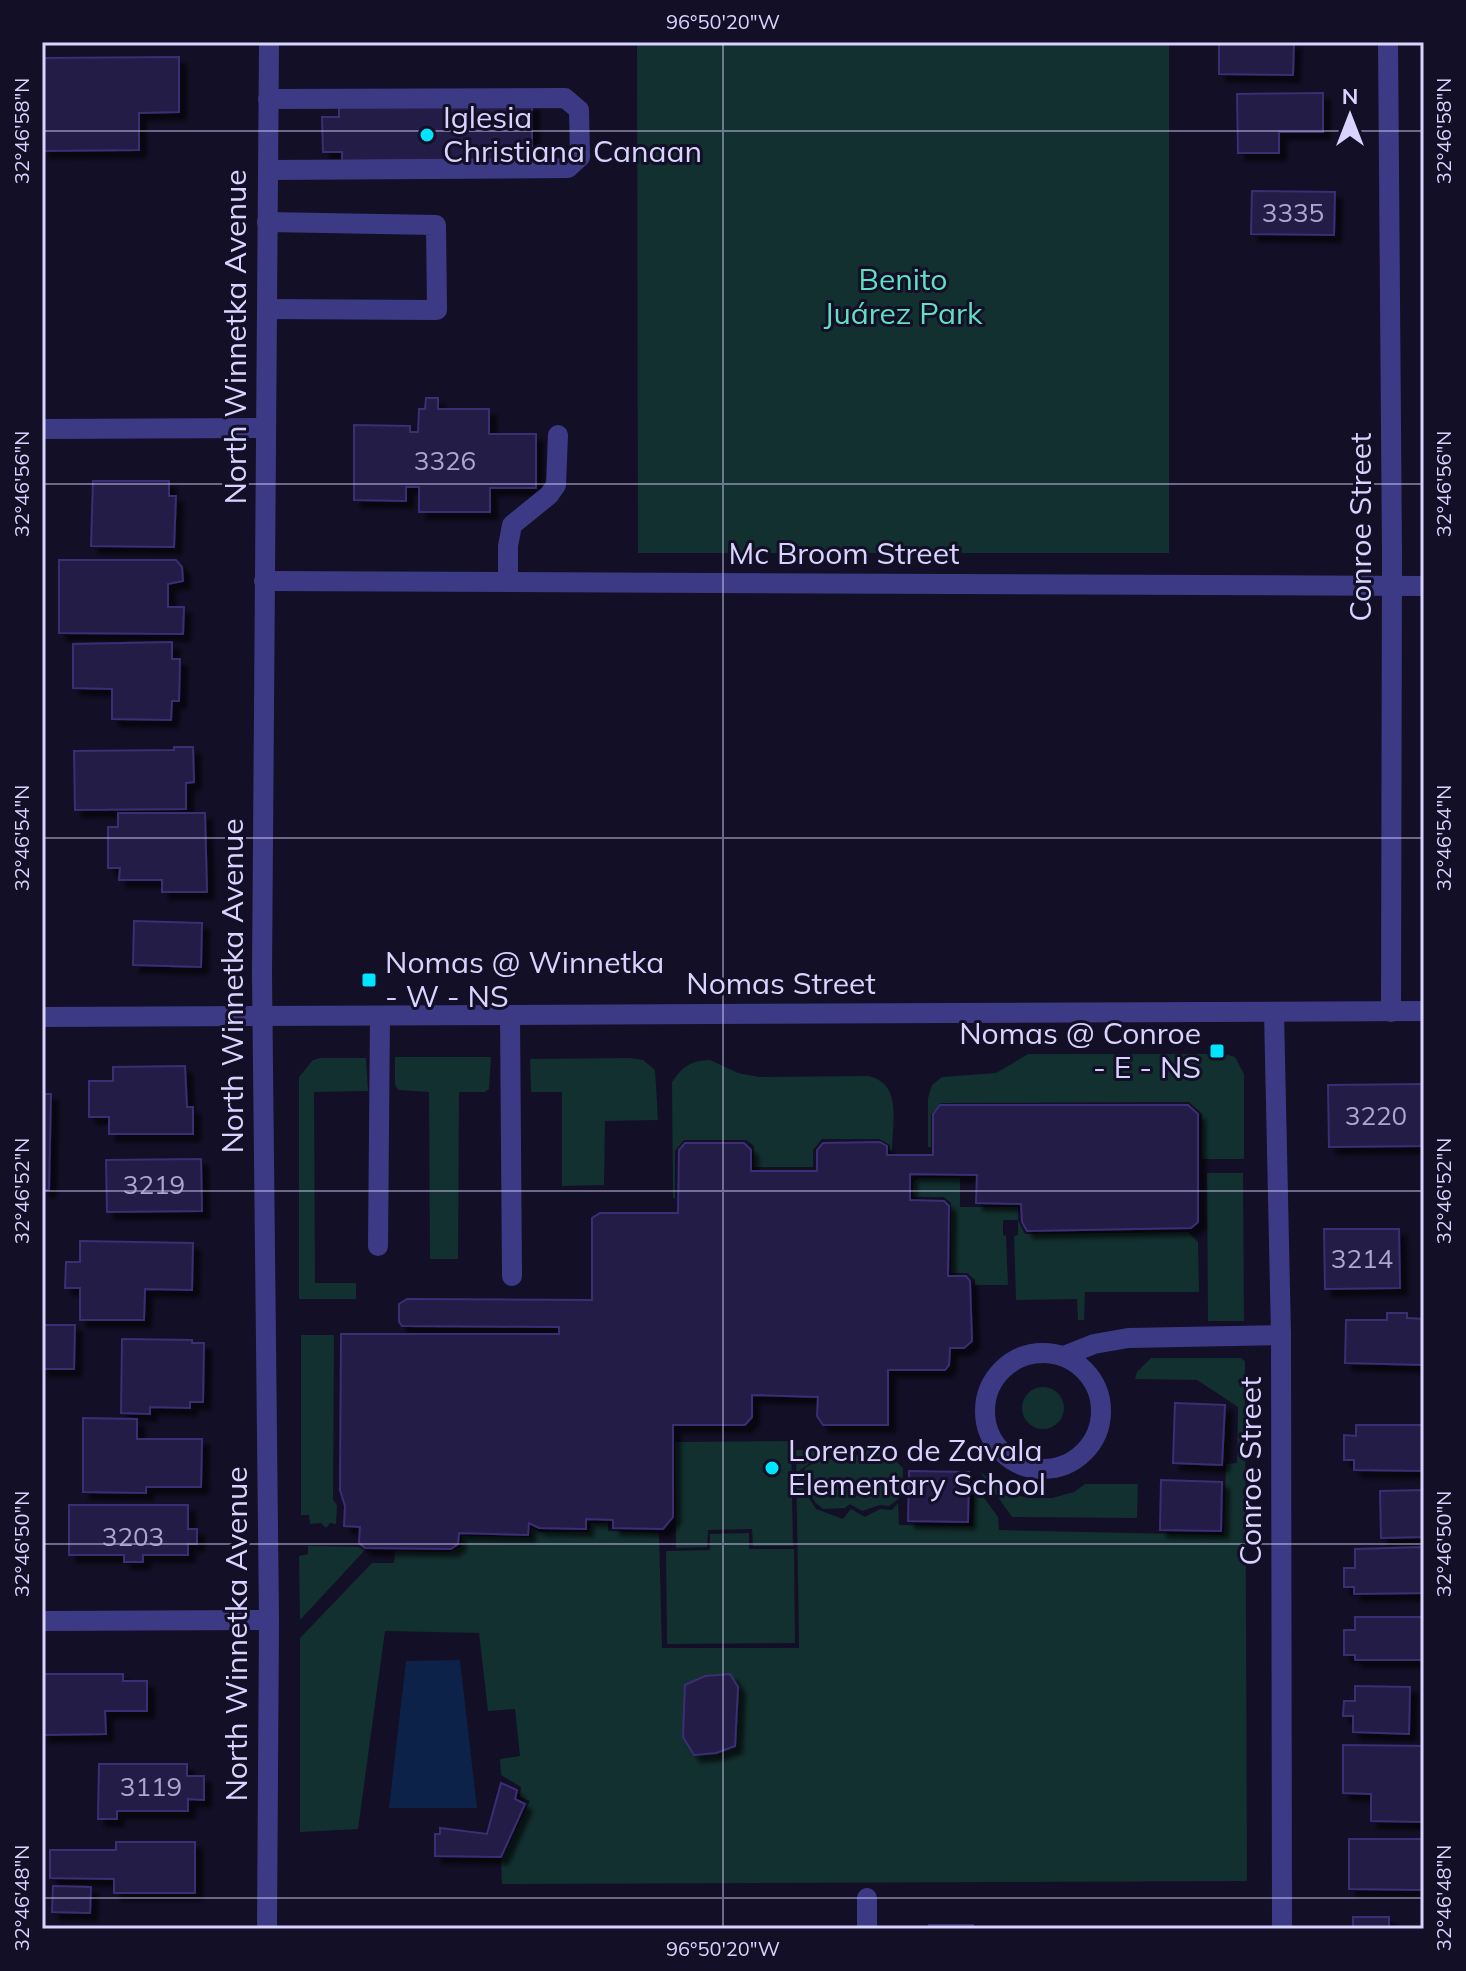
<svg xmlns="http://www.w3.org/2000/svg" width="1466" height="1971" font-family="Mulish,sans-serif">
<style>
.green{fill:#12302f}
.water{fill:#0c2248}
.building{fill:#241b47;stroke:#3b2d73;stroke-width:2;filter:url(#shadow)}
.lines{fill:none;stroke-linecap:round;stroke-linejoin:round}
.lane{stroke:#3d3a85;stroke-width:20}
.street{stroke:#3d3a85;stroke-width:20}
.ticks{fill:none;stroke:#d9d4ff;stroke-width:2;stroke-opacity:0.45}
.poi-dot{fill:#00e5ff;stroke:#130f26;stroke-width:3}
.labels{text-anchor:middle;stroke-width:6;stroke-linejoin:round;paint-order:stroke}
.number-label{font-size:26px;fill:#aca6d1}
.poi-label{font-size:30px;fill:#d9d4ff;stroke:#130f26;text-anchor:start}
.park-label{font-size:30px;fill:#5fe0c0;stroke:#130f26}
.street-label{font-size:30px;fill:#d9d4ff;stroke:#130f26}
.neatline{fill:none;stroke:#d9d4ff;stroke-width:3}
.ticks-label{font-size:20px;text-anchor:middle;fill:#d9d4ff}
</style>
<defs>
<filter id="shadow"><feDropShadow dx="7" dy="7" stdDeviation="2" flood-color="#0009"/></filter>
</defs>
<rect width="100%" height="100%" fill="#130f26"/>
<!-- green -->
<g class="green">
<path d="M637 42H1169V553H638Z"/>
<path d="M1028 1054H1226L1235 1057 1244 1074V1159H1202V1114L1189 1102 941 1103 931 1114V1147H928V1098L932 1085 942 1077 996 1073Z"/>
<path d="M395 1057H491L489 1089 485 1092H459L458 1259H430L429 1092 398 1090 395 1085Z"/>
<path d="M320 1058H366L368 1091 314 1092 315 1283H356V1299H299V1077L313 1060Z"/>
<path d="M630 1058 643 1060 655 1070 658 1120 605 1121 604 1185 562 1186V1092H531L530 1059Z"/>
<path d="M710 1060 738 1073 759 1077 868 1076C903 1083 892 1123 892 1151H890V1145L879 1139H822L813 1150V1167H754V1146L746 1140H684L675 1151V1199L673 1198 672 1082C683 1066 690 1061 710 1060Z"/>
<path d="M1207 1173H1243L1244 1321H1208Z"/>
<path d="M918 1178H960V1207H1018V1220L1025 1234 1188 1232 1198 1242 1199 1292H1085L1084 1320H1078L1077 1299 1016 1300 1014 1236 1018 1235V1220H1003V1235L1006 1236 1008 1285H975V1280L967 1273H951V1203L944 1197H913V1182Z"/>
<path d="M301 1335H334L333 1500 337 1505 336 1524 330 1523 326 1528 321 1523 310 1524 309 1515H301Z"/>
<path d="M1151 1358H1240L1245 1361 1247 1881 502 1884 501 1861 530 1801 520 1797 521 1787 501 1775 500 1759 520 1756 515 1709 488 1711 479 1633 385 1631 358 1829 300 1832V1638L372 1563H394L395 1551 449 1552 461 1547 462 1536 531 1537V1528L541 1532H589L591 1523H608V1531L659 1533 662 1648H799L796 1450H820L821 1456 800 1470V1484L816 1509 843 1519 851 1509 865 1517 880 1509 892 1510 898 1503 899 1525 973 1526 974 1484 998 1517 999 1530 1224 1535 1226 1464 1237 1463 1238 1407 1197 1380 1135 1379 1137 1372Z"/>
<circle cx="1043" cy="1408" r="21"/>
<path d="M791 1441 793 1546H753L752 1529 708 1530 707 1547 676 1548 675 1442Z"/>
<path d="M872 1449 890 1456 903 1468 902 1496 889 1506 880 1505 862 1511 850 1504 845 1508 823 1509 815 1502 802 1482 805 1468C819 1459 832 1456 848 1463L863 1450Z"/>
<path d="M980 1472 1010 1494 1029 1498H1052L1074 1492 1085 1484H1138L1137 1518 1012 1517Z"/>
<path d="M749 1533V1549H794L795 1643 667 1644 666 1551 710 1550V1534Z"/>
<path d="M308 1546 358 1547 365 1550 300 1620 299 1556 308 1554Z"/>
</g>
<!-- water -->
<path class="water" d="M460 1660 477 1808H389L406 1661Z"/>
<!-- building -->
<g class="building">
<path d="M1219 42H1294L1293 75 1219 74Z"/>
<path d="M179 57V112L139 113V150L42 151V58Z"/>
<path d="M1323 93V132H1279V153H1238L1237 94Z"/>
<path d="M532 104V159L342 161V152H323L322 117H339V107Z"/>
<path d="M1252 191 1335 192 1334 235 1251 234Z"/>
<path d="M426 398H438V409H489V434H536V488H490V512H419V487H406V501L354 500V425L410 426V432H418L419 409H425Z"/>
<path d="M93 481H169V496H176L174 547 91 546Z"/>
<path d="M59 560H176L182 567 183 581 168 584V607H184L183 634 59 633Z"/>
<path d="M172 642V659H180L179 701H172L171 720 112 719V689L73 688V644Z"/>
<path d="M174 747H193L194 782 186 783V809L75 810 74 751 174 750Z"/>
<path d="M118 813H205L207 892H162V880H119L120 868H108V827H118Z"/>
<path d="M134 921 202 923 201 967 133 965Z"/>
<path d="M185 1066 187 1107H193V1134H109V1117H89V1081H113V1067Z"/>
<path d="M1424 1084V1146L1329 1147 1328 1085Z"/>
<path d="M42 1094H51L49 1190H42Z"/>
<path d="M940 1105H1188L1198 1114V1222L1191 1228 1027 1231 1022 1222 1021 1204 976 1203 977 1175 910 1174V1200L944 1201 949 1206 948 1276H966L970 1281 972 1341 964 1348H950L949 1365 945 1370H888V1425H823L817 1416 818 1397 752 1395V1417L745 1425H673V1517L663 1529 613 1528V1520L586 1519V1529L539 1528 529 1523 528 1535 459 1533 458 1544 451 1549 365 1548 359 1543 360 1527 344 1526 345 1506 340 1490 341 1334H559V1327L402 1326 399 1322V1304L407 1299 592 1300V1218L600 1213H678L679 1150 685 1143H744L751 1150V1171H817V1150L823 1143 880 1142 887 1146V1155H933V1114Z"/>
<path d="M201 1159 202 1211 107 1212 106 1160Z"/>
<path d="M1324 1229H1399L1400 1288 1325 1289Z"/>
<path d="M80 1241 193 1243 192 1290 145 1289 144 1320H80V1288H65L66 1262H80Z"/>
<path d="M1387 1313H1407V1318L1424 1319V1365L1345 1363 1346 1320H1387Z"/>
<path d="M42 1325H75L74 1369H42Z"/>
<path d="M122 1339 192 1340V1343H204L203 1402H190V1408L150 1407V1414L121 1413Z"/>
<path d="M1175 1403 1225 1405 1222 1465 1173 1463Z"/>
<path d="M83 1418 137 1419V1439H202L201 1487H146V1493L83 1492Z"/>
<path d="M1356 1425H1424V1471L1354 1470V1460H1344V1435L1356 1436Z"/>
<path d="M909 1471 969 1472 968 1522 908 1521Z"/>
<path d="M1161 1480 1222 1482 1221 1531 1160 1530Z"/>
<path d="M1424 1490V1537L1381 1538 1380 1491Z"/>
<path d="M69 1505H188V1529H197V1544H188V1555H143V1562H124V1555H69Z"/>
<path d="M1424 1547V1593L1354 1594V1587H1344V1568H1355V1549Z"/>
<path d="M1355 1617H1424V1660H1355V1655H1344V1630H1355Z"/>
<path d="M42 1674H123V1681H147V1711H105L106 1734 42 1735Z"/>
<path d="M730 1674 738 1687 735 1746 716 1753 694 1755 683 1737 685 1685 705 1676Z"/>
<path d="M1355 1686 1410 1687 1409 1734 1353 1732V1716H1343L1344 1701H1355Z"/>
<path d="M1343 1745 1424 1746V1822L1371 1821V1794L1343 1793Z"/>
<path d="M99 1764H187V1776H204V1800L188 1799V1811H117V1819H98Z"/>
<path d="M501 1783 517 1790 515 1799 525 1804 501 1857 435 1856V1834H440V1828L487 1834Z"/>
<path d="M1349 1839H1424V1890L1349 1889Z"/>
<path d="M116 1842H195V1893H114V1879L50 1878V1850H116Z"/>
<path d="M53 1886 91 1887 90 1913 52 1912Z"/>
<rect x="1353" y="1917" width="36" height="12"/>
<rect x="929" y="1925" width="44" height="4"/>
</g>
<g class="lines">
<!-- lane -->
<g class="lane">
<path d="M268 170 568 168 580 157 579 110 565 98 268 99"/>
<path d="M267 309 437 310 436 225 267 222"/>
<path d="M508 582V546L512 525 549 495 556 485 558 435"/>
<path d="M510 1016 512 1276"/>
<path d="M378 1246 380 1017"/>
<circle cx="1043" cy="1411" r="58"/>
<path d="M1064 1356 1094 1344 1128 1338 1281 1335"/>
</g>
<!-- street -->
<g class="street">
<path d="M1388 42 1392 555 1391 1012"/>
<path d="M42 429 265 428"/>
<path d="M264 581 1424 586"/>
<path d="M1274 1012 1281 1335 1282 1929"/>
<path d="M42 1017 1424 1011"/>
<path d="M42 1621 269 1620"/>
<path d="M867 1898V1929"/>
<path d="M267 1929 269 1620 262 974 269 42"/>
</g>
</g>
<!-- ticks -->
<path class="ticks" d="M723 42V1929M42 131H1424M42 484H1424M42 838H1424M42 1191H1424M42 1544H1424M42 1898H1424"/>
<!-- markers -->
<g class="poi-dot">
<circle cx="427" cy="135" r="8"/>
<rect x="361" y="972" width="16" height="16" rx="4"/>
<rect x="1209" y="1043" width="16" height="16" rx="4"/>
<circle cx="772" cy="1468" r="8"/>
</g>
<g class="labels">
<!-- number labels -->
<g class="number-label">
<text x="1293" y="222">3335</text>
<text x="445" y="470">3326</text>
<text x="1376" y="1125">3220</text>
<text x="154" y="1194">3219</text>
<text x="1362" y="1268">3214</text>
<text x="133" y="1546">3203</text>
<text x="151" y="1796">3119</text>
</g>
<!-- poi labels -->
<g class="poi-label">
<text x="443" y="128">Iglesia<tspan x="443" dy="34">Christiana Canaan</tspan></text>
<text x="385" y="973">Nomas @ Winnetka<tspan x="385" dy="34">- W - NS</tspan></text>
<text x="1201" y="1044" text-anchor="end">Nomas @ Conroe<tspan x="1201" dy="34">- E - NS</tspan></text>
<text x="788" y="1461">Lorenzo de Zavala<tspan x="788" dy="34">Elementary School</tspan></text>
</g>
<!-- park labels -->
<g class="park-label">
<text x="903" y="290">Benito<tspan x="903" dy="34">Juárez Park</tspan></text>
</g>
<!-- street labels -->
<g class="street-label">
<text transform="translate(236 337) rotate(-90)" y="10">North Winnetka Avenue</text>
<text transform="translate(1361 527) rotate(-90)" y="10">Conroe Street</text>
<text x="844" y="564">Mc Broom Street</text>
<text x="781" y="994">Nomas Street</text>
<text transform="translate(233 986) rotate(-90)" y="10">North Winnetka Avenue</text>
<text transform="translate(1251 1471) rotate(-90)" y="10">Conroe Street</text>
<text transform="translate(237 1634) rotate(-90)" y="10">North Winnetka Avenue</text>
</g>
</g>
<!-- border -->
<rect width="1466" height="1971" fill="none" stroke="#130f26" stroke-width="88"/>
<!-- north arrow -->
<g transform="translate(1350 116)" stroke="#130f26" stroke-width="6" paint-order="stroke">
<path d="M0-6L14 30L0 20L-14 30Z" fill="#d9d4ff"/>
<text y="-12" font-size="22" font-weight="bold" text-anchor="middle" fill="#d9d4ff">N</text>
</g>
<rect x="44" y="44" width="1378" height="1883" class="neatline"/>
<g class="ticks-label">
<text x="723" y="29">96°50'20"W</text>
<text transform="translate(22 131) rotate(-90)" y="7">32°46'58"N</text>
<text transform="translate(1444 131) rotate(-90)" y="7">32°46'58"N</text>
<text transform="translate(22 484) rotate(-90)" y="7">32°46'56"N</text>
<text transform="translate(1444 484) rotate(-90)" y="7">32°46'56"N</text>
<text transform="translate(22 838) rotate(-90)" y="7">32°46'54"N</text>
<text transform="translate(1444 838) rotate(-90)" y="7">32°46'54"N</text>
<text transform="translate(22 1191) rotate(-90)" y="7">32°46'52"N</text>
<text transform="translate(1444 1191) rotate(-90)" y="7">32°46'52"N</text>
<text transform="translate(22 1544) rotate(-90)" y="7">32°46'50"N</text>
<text transform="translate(1444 1544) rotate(-90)" y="7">32°46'50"N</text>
<text transform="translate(22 1898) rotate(-90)" y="7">32°46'48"N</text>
<text transform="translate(1444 1898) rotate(-90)" y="7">32°46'48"N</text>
<text x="723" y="1956">96°50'20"W</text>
</g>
</svg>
